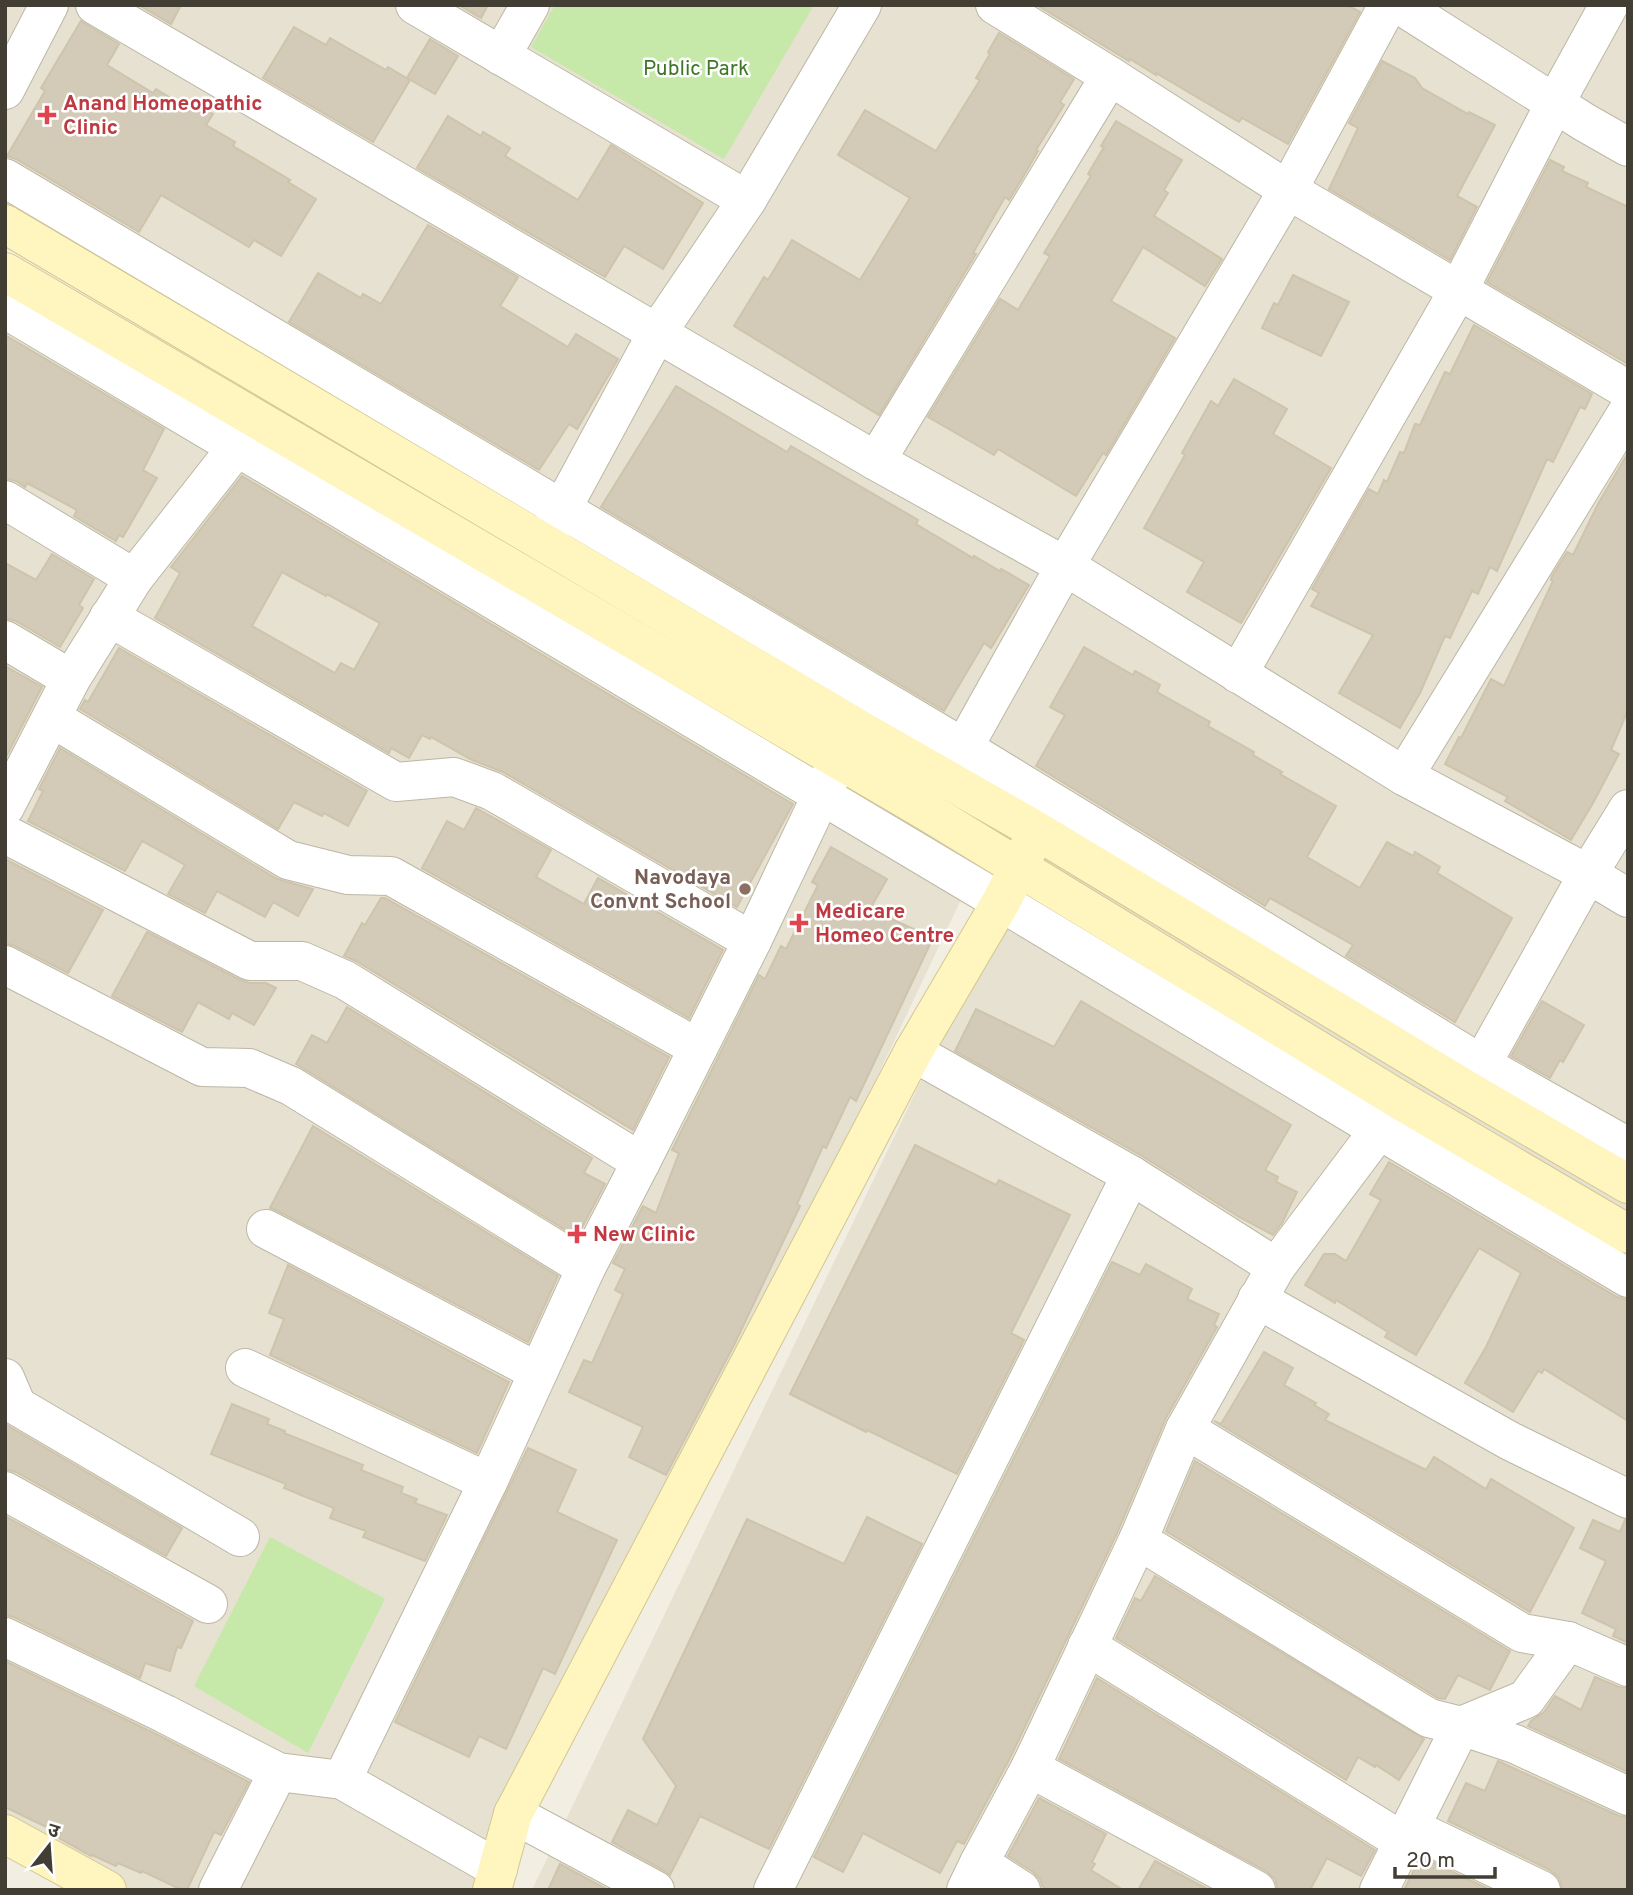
<svg xmlns="http://www.w3.org/2000/svg" width="1633" height="1895" font-family="Overpass,'Noto Sans Devanagari',sans-serif">
<style>
.residential{fill:#e6e1d0}
.green{fill:#c6e8a9}
.building{fill:#d3cbb8;stroke:#cec4ab;stroke-width:2;fill-rule:evenodd}
.lines{fill:none;stroke-linecap:round;stroke-linejoin:round}
.street-casing{stroke:#bdb7a5;stroke-width:40}
.secondary-casing{stroke:#d3c791;stroke-width:40}
.street{stroke:#fff;stroke-width:38}
.secondary{stroke:#fff5bf;stroke-width:38}
.health-dot{fill:#e0444e;stroke:#fff;stroke-width:2.5}
.education-dot{fill:#8d6e63;stroke:#fff;stroke-width:2.5}
.labels{text-anchor:middle;stroke-width:5;stroke-linejoin:round;paint-order:stroke}
.park-label{font-size:21px;fill:#3d7626;stroke:#fff}
.health-label{font-size:21px;font-weight:bold;fill:#be3a42;stroke:#fff;text-anchor:start}
.education-label{font-size:21px;font-weight:bold;fill:#785e54;stroke:#fff;text-anchor:end}
</style>
<rect width="100%" height="100%" fill="#f2eee2"/>
<!-- residential -->
<g class="residential">
<path d="M5 5H1628V1213L5 246Z"/>
<path d="M5 325 965 891 493 1890H96L5 1843Z"/>
<path d="M1011 894 1628 1264V1890H532Z"/>
</g>
<!-- green -->
<g class="green">
<path d="M555 5H814L724 159 531 47Z"/>
<path d="M270 1537 385 1599 308 1753 194 1686Z"/>
</g>
<!-- building -->
<g class="building">
<path d="M139 5H181L171 24Z"/>
<path d="M459 5H488L481 18Z"/>
<path d="M1037 5H1347L1360 12 1288 144 1242 118 1239 122 1156 73V75L1130 59 1129 61Z"/>
<path d="M81 21 119 44 107 65 153 93 156 89 184 106 188 100 213 114 206 125 235 142 233 146 290 180 288 182 316 199 281 256 254 240 249 247 161 195 139 232 16 159 7 156 45 91 41 88Z"/>
<path d="M294 27 326 45 330 38 386 70 388 67 410 80 373 142 263 78Z"/>
<path d="M999 33 1074 79 1060 102 1064 105 1036 150 1038 151 1023 177 1009 200 1005 197 973 253 976 254 879 415 734 326 764 277 768 280 792 240 860 280 910 198 838 155 865 110 936 151 980 80 976 78 990 54 988 52Z"/>
<path d="M430 39 458 56 435 94 407 78Z"/>
<path d="M1382 61 1415 78 1422 88 1468 114 1469 112 1495 125 1457 196 1477 207 1450 260 1329 189 1358 128 1349 123Z"/>
<path d="M448 116 481 136 483 132 510 148 505 156 578 200 611 145 703 203 663 269 624 246 605 277 417 168Z"/>
<path d="M1116 121 1182 160 1164 190 1168 193 1154 216 1222 259 1205 286 1143 247 1111 301 1175 338 1106 455 1103 453 1076 496 998 449 994 455 928 417 1000 299 1018 310 1050 256 1044 253 1091 176 1088 174 1104 147 1101 146Z"/>
<path d="M1550 160 1564 167 1562 171 1588 183 1586 187 1628 207V364L1487 282Z"/>
<path d="M428 225 518 277 500 306 568 347 576 334 618 359 577 429 569 424 539 470 289 322 318 273 361 298 363 294 381 304Z"/>
<path d="M1293 275 1349 302 1321 356 1262 328 1274 303 1278 305Z"/>
<path d="M1474 325 1592 394 1585 409 1580 407 1553 462 1547 459 1497 571 1490 567 1478 594 1472 591 1450 638 1445 636 1420 693 1400 728 1339 693 1373 635 1311 606 1319 593 1312 589 1369 489 1378 494 1384 480 1387 482 1400 452 1404 453 1415 424 1420 425 1445 372 1450 374Z"/>
<path d="M5 335 164 429 143 470 157 478 123 537 119 535 116 541 74 516 77 510 27 483 25 487 16 481 5 478Z"/>
<path d="M1234 379 1287 409 1273 434 1331 468 1241 623 1187 592 1204 562 1144 528 1185 455 1182 453 1211 401 1218 406Z"/>
<path d="M676 386 787 452 791 446 918 520 916 524 973 558 974 556 1000 571 1001 569 1029 585 991 648 984 643 944 711 601 507Z"/>
<path d="M1628 453V710L1611 750 1619 754 1593 803 1571 840 1505 801 1508 797 1445 764 1459 737 1461 738 1491 679 1504 686 1553 581 1551 580 1552 576 1567 552 1573 555 1598 504Z"/>
<path d="M242 476 793 804 737 907 503 772 472 760 431 737 430 739 422 735 409 758 391 748 389 753 155 618 180 573 171 567ZM282 572 326 596 327 594 380 623 354 670 341 663 335 673 252 626Z"/>
<path d="M52 554 94 579 79 605 83 608 60 647 16 621 5 618V563L36 580Z"/>
<path d="M1084 647 1133 675 1135 671 1160 685 1157 692 1210 722 1208 726 1254 752 1253 755 1282 772 1280 774 1336 806 1307 857 1360 888 1387 842 1413 856 1415 852 1440 867 1437 873 1512 918 1455 1022 1346 956 1353 945 1270 898 1265 906 1036 766 1065 715 1050 707Z"/>
<path d="M119 648 367 791 348 826 324 813 322 816 294 802 278 829 80 709 85 700 88 702Z"/>
<path d="M5 666 42 687 5 759Z"/>
<path d="M60 748 277 879 313 889 298 916 273 902 265 917 217 891 205 913 168 894 185 865 142 841 125 871 28 821 43 791 39 789Z"/>
<path d="M476 808 551 850 536 877 584 904 598 878 723 950 689 1018 422 868 447 821 464 830Z"/>
<path d="M831 847 887 879 870 909 933 938 856 1101 850 1097 826 1148 823 1146 797 1204 800 1206 734 1345 666 1475 629 1457 643 1427 569 1392 584 1360 592 1363 623 1294 615 1290 625 1269 613 1263 643 1206 656 1213 679 1153 672 1150 759 975 765 979 781 946 786 949 818 885 812 882Z"/>
<path d="M5 859 103 910 68 973 15 946 5 943Z"/>
<path d="M381 898H385L669 1057 633 1130 356 961 344 956 362 923 365 925Z"/>
<path d="M147 932 240 980 250 983H266L276 988 254 1025 232 1013 229 1019 198 1002 182 1032 112 996Z"/>
<path d="M1081 1001 1291 1125 1265 1170 1278 1177 1276 1182 1297 1192 1282 1223 1273 1235 1239 1217 1142 1156 955 1051 976 1009 1054 1047Z"/>
<path d="M1542 1001 1584 1025 1563 1062 1560 1060 1550 1078 1511 1056Z"/>
<path d="M347 1007 592 1158 584 1173 605 1184 577 1237 296 1064 312 1035 327 1043Z"/>
<path d="M313 1126 558 1276 528 1342 276 1210 270 1208Z"/>
<path d="M915 1145 996 1185 999 1180 1070 1215 1011 1333 1024 1340 957 1474 867 1430 866 1432 790 1394Z"/>
<path d="M1389 1162 1617 1297 1628 1300V1421L1544 1369 1542 1373 1538 1371 1513 1412 1465 1383 1486 1347 1521 1273 1479 1248 1416 1355 1385 1337 1388 1332 1336 1300 1335 1303 1305 1285 1324 1254H1335L1346 1261 1381 1200 1370 1194Z"/>
<path d="M1112 1262 1140 1275 1146 1264 1192 1289 1187 1299 1219 1314 1214 1325 1217 1327 1166 1418 1118 1531 1010 1758 964 1844 957 1841 940 1873 863 1833 843 1872 814 1857Z"/>
<path d="M288 1265 509 1382 477 1453 270 1355 284 1319 269 1313Z"/>
<path d="M1264 1352 1293 1368 1284 1385 1316 1403 1314 1405 1329 1414 1325 1420 1426 1470 1434 1457 1486 1489 1491 1479 1574 1528 1530 1612 1214 1421 1221 1424Z"/>
<path d="M232 1404 269 1419 267 1424 285 1431 284 1433 363 1465 361 1470 403 1487 401 1493 417 1499 415 1503 447 1515 425 1561 363 1537 366 1531 330 1518 334 1508 301 1495 284 1488 286 1484 211 1454Z"/>
<path d="M5 1424 182 1528 166 1556 16 1472 5 1469Z"/>
<path d="M528 1448 576 1470 557 1512 617 1540 555 1674 543 1668 506 1749 479 1736 469 1757 395 1722Z"/>
<path d="M1195 1461 1510 1651 1490 1690 1458 1675 1445 1699 1438 1698 1166 1531Z"/>
<path d="M5 1516 193 1621 181 1648 177 1647 170 1671 145 1663 140 1678 14 1617 5 1615Z"/>
<path d="M867 1517 922 1544 769 1849 700 1816 670 1875 665 1871 612 1842 628 1810 657 1825 676 1786 643 1739 747 1519 844 1564Z"/>
<path d="M1593 1520 1620 1532 1625 1520 1628 1521V1643L1613 1636 1616 1629 1582 1613 1606 1561 1580 1548Z"/>
<path d="M1155 1576 1424 1739 1399 1780 1376 1765 1375 1767 1358 1757 1346 1780 1116 1638 1135 1598 1141 1601Z"/>
<path d="M5 1661 162 1737 249 1782 221 1835 214 1832 187 1890H182L142 1871 141 1873 118 1863 116 1866 92 1855 91 1856 59 1838 61 1834 5 1807Z"/>
<path d="M1595 1677 1619 1687 1628 1688V1772L1528 1726 1531 1721 1544 1712 1555 1696 1581 1710Z"/>
<path d="M1097 1678 1375 1850 1361 1876 1327 1858 1310 1890H1278L1275 1879 1266 1871 1059 1759Z"/>
<path d="M1498 1761 1619 1816 1628 1817V1890H1563L1559 1878 1550 1870 1448 1821 1466 1783 1485 1791Z"/>
<path d="M1039 1798 1106 1834 1092 1862 1095 1864 1091 1870 1123 1890H1048L1042 1886 1040 1879 1033 1872 1008 1856Z"/>
<path d="M1428 1860 1430 1861 1490 1890H1404L1418 1862 1425 1866Z"/>
<path d="M1155 1861 1209 1890H1138Z"/>
<path d="M560 1864 608 1890H548Z"/>
</g>
<g class="lines">
<defs>
<g id="street">
<path d="M95 5 876 461 1065 566 1404 776 1588 874 1628 898"/>
<path d="M415 5 747 200"/>
<path d="M995 5 1110 76 1288 190 1628 390"/>
<path d="M1400 5 1584 122 1628 147"/>
<path d="M501 56 530 5"/>
<path d="M5 90 49 5"/>
<path d="M5 178 964 748 1481 1064 1628 1147"/>
<path d="M5 309 1001 902 1379 1130 1628 1278"/>
<path d="M876 461 1110 76"/>
<path d="M5 500 134 578"/>
<path d="M550 531 657 333 747 200 862 5"/>
<path d="M109 617 396 782 454 777 492 791 752 941"/>
<path d="M5 640 71 679"/>
<path d="M1238 674 1458 291 1555 103 1609 5"/>
<path d="M52 718 288 860 348 875 391 876 698 1048"/>
<path d="M951 770 1065 566 1288 190 1388 5"/>
<path d="M1404 776 1628 411"/>
<path d="M5 807 71 679 134 578 237 447 251 425"/>
<path d="M5 834 250 961H302L345 980 641 1162"/>
<path d="M5 965 202 1067 249 1068 291 1086 586 1268"/>
<path d="M913 1052 1131 1175 1276 1267"/>
<path d="M1470 1085 1588 874 1628 809"/>
<path d="M266 1229 538 1372"/>
<path d="M1257 1299 1510 1441 1628 1499"/>
<path d="M245 1368 488 1482"/>
<path d="M5 1378 17 1406 240 1537"/>
<path d="M1185 1429 1522 1633 1568 1641 1628 1667"/>
<path d="M5 1491 208 1604"/>
<path d="M1138 1540 1429 1718 1461 1726 1515 1744 1628 1796"/>
<path d="M5 1637 165 1714 278 1772 342 1780 498 1869"/>
<path d="M1087 1646 1402 1841 1424 1834 1541 1890"/>
<path d="M1030 1768 1256 1890"/>
<path d="M342 1780 488 1482 586 1268 641 1162 752 941 833 771"/>
<path d="M513 1814 655 1890"/>
<path d="M979 1863 1021 1890"/>
<path d="M218 1890 278 1772"/>
<path d="M773 1890 1131 1175"/>
<path d="M966 1890 979 1863 1030 1768 1138 1540 1185 1429 1276 1267 1379 1130 1393 1108"/>
<path d="M1379 1890 1461 1726 1526 1699 1568 1641"/>
</g>
<g id="secondary">
<path d="M5 224 857 728 1037 831 1467 1090 1628 1184"/>
<path d="M5 272 928 812 1398 1099 1628 1234"/>
<path d="M5 1834 107 1890"/>
<path d="M492 1890 513 1814 913 1052 1001 902 1030 845"/>
</g>
</defs>
<!-- street casing -->
<use href="#street" class="street-casing"/>
<!-- secondary casing -->
<use href="#secondary" class="secondary-casing"/>
<!-- street -->
<use href="#street" class="street"/>
<!-- secondary -->
<use href="#secondary" class="secondary"/>
</g>
<!-- markers -->
<g class="health-dot">
<path d="M43.5 104.5h7v7h7v7h-7v7h-7v-7h-7v-7h7z"/>
<path d="M795.5 912.5h7v7h7v7h-7v7h-7v-7h-7v-7h7z"/>
<path d="M573.5 1223.5h7v7h7v7h-7v7h-7v-7h-7v-7h7z"/>
</g>
<circle class="education-dot" cx="745" cy="889" r="7"/>
<g class="labels">
<!-- park labels -->
<g class="park-label">
<text x="696" y="75">Public Park</text>
</g>
<!-- health labels -->
<g class="health-label">
<text x="63" y="110">Anand Homeopathic<tspan x="63" dy="24">Clinic</tspan></text>
<text x="815" y="918">Medicare<tspan x="815" dy="24">Homeo Centre</tspan></text>
<text x="593" y="1241">New Clinic</text>
</g>
<!-- education labels -->
<g class="education-label">
<text x="731" y="884">Navodaya<tspan x="731" dy="24">Convnt School</tspan></text>
</g>
</g>
<!-- border -->
<rect width="1633" height="1895" fill="none" stroke="#433e33" stroke-width="14"/>
<!-- north arrow -->
<g transform="translate(49 1846) rotate(17)" stroke="#ffffff" stroke-width="5" paint-order="stroke">
<path d="M0-5L12 26L0 18L-12 26Z" fill="#433e33"/>
<text y="-10" font-size="19" font-weight="bold" text-anchor="middle" fill="#433e33">उ</text>
</g>
<!-- scale -->
<path d="M1395 1867v10h100v-10" fill="none" stroke="#433e33" stroke-width="3.5"/>
<text x="1406" y="1867" font-size="21" fill="#433e33" stroke="#ffffff" stroke-width="5" paint-order="stroke">20 m</text>
</svg>
